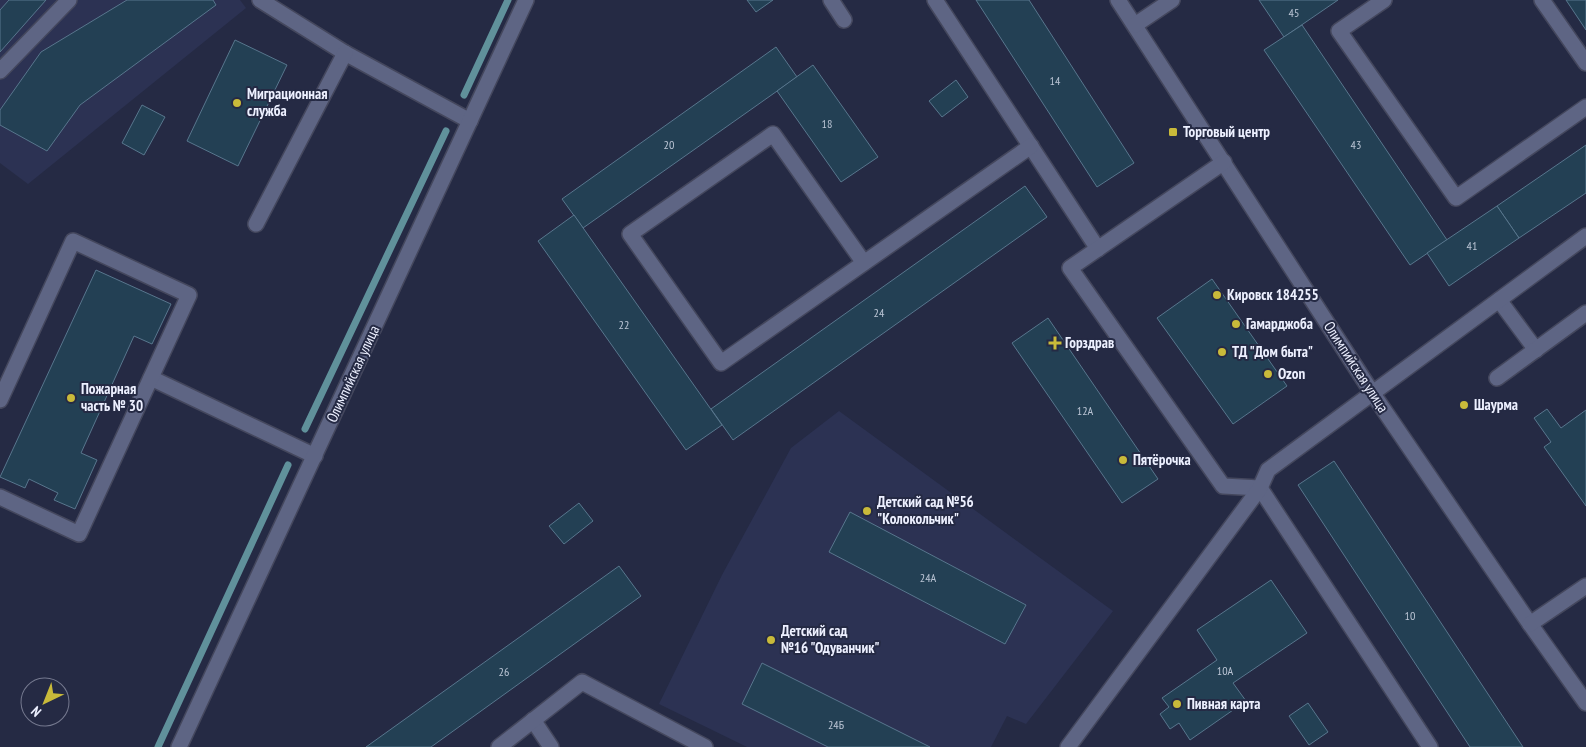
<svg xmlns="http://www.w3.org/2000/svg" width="1586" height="747" font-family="'PT Sans Narrow',sans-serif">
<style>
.built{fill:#2c3253}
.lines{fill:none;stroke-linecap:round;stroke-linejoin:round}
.stream{stroke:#60919b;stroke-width:7}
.building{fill:#234054;stroke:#58768d}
.minor-casing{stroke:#44475d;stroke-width:18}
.minor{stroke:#5e6584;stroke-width:15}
.poi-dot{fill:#c9ba3a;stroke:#252a44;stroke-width:2}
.labels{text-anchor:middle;stroke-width:4;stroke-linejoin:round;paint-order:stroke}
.number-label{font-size:12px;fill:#bac4d4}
.poi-label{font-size:15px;font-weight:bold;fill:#edf0ff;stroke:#252a44;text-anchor:start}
.street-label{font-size:15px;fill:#edf0ff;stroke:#252a44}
</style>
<rect width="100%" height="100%" fill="#252a44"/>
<!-- built -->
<g class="built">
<path d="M0 0H240L246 8 28 184 0 163Z"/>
<path d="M839 411 1113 611 1026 724 1007 716 991 747H747L659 704 722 575 791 448Z"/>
</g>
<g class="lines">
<!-- stream -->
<g class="stream">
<path d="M464 95 508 0"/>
<path d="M305 429 446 131"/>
<path d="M158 747 288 465"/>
</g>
</g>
<!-- building -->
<g class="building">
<path d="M9 0H46L0 52V10Z"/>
<path d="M127 0H213L216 5 80 105 47 151 0 125V110L41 52Z"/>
<path d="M747 0H773L756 12Z"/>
<path d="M976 0H1029L1134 163 1097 187Z"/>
<path d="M1259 0H1338L1284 37Z"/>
<path d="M1566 0H1586V30Z"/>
<path d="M1302 25 1447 240 1410 265 1264 50Z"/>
<path d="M235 40 287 65 238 166 187 141Z"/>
<path d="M776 47 797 77 583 228 562 199Z"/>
<path d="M813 65 878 157 841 182 777 91Z"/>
<path d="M956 80 968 97 942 117 929 101Z"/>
<path d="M142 105 165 117 144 155 122 143Z"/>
<path d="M1586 145V193L1519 238 1497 206Z"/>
<path d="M1025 186 1047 217 733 440 711 409Z"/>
<path d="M1497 206 1519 238 1449 286 1427 253Z"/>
<path d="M574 215 722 425 686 450 538 241Z"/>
<path d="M96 270 171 304 152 344 134 336 81 453 97 460 75 509 54 500 58 493 29 479 25 488 0 477Z"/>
<path d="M1212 279 1287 386 1233 424 1157 318Z"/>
<path d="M1048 318 1158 479 1122 503 1012 343Z"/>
<path d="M1547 409 1561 428 1586 410V506L1544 447 1551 442 1534 418Z"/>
<path d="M1334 461 1523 747H1470L1298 485Z"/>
<path d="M579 503 593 521 564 544 549 526Z"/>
<path d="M850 512 1026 605 1005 644 829 552Z"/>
<path d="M619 566 641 596 431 747H366Z"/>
<path d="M1271 580 1307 633 1233 683 1246 701 1190 740 1179 723 1170 729 1160 714 1169 707 1162 698 1217 660 1197 630Z"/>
<path d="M762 663 930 747H828L742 704Z"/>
<path d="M1308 703 1328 732 1309 745 1289 716Z"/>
</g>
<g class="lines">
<defs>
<g id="minor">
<path d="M260 0 345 53 470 121"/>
<path d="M831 0 844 20"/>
<path d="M935 0 1098 249"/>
<path d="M1118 0 1373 394 1530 624 1586 703"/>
<path d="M1384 0 1339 31 1456 198 1586 107"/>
<path d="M1542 0 1586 63"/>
<path d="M1135 25 1172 0"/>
<path d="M0 71 69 0"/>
<path d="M1224 162 1070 268 1223 486 1260 488 1430 747"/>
<path d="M256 224 345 53"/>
<path d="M864 263 773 134 630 234 721 363 1031 146"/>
<path d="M1499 300 1536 350"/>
<path d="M151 378 315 456"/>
<path d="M1497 378 1586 313"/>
<path d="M0 400 73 241 189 295 79 534 0 497"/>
<path d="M1530 624 1586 586"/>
<path d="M533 720 551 747"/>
<path d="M179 747 526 0"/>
<path d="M499 747 582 682 705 747"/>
<path d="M1068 747 1260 488 1268 470 1586 236"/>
</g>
</defs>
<!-- minor casing -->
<use href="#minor" class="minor-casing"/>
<!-- minor -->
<use href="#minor" class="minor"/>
</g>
<!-- markers -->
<g class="poi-dot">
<circle cx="237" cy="103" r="5"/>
<rect x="1168" y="127" width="10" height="10" rx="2.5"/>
<circle cx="1217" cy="295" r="5"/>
<circle cx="1236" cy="324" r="5"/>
<path d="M1052.5 335.5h5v5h5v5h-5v5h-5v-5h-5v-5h5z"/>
<circle cx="1222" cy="352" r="5"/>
<circle cx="1268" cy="374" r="5"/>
<circle cx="71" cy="398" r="5"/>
<circle cx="1464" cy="405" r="5"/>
<circle cx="1123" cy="460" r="5"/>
<circle cx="867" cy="511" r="5"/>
<circle cx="771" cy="640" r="5"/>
<circle cx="1177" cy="704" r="5"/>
</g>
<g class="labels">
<!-- number labels -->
<g class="number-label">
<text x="1294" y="17">45</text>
<text x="1055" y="85">14</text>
<text x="827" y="128">18</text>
<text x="669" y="149">20</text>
<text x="1356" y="149">43</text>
<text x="1472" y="250">41</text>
<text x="879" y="317">24</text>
<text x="624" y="329">22</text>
<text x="1085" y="415">12А</text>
<text x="928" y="582">24А</text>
<text x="1410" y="620">10</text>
<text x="1225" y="675">10А</text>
<text x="504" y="676">26</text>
<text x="836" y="729">24Б</text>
</g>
<!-- poi labels -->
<g class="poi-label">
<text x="247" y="99">Миграционная<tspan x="247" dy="17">служба</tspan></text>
<text x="1183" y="137">Торговый центр</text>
<text x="1227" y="300">Кировск 184255</text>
<text x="1246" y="329">Гамарджоба</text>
<text x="1065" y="348">Горздрав</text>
<text x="1232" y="357">ТД "Дом быта"</text>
<text x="1278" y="379">Ozon</text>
<text x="81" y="394">Пожарная<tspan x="81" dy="17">часть № 30</tspan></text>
<text x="1474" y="410">Шаурма</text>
<text x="1133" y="465">Пятёрочка</text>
<text x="877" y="507">Детский сад №56<tspan x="877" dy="17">"Колокольчик"</tspan></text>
<text x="781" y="636">Детский сад<tspan x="781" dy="17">№16 "Одуванчик"</tspan></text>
<text x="1187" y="709">Пивная карта</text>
</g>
<!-- street labels -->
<g class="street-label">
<text transform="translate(1356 367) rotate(57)" y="5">Олимпийская улица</text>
<text transform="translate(353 374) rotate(-65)" y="5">Олимпийская улица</text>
</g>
</g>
<!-- north arrow -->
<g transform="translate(45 702) rotate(223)"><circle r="24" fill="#252a44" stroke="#75798f"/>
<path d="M0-4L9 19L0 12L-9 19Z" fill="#c9ba3a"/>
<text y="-8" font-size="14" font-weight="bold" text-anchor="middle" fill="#edf0ff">N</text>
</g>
</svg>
